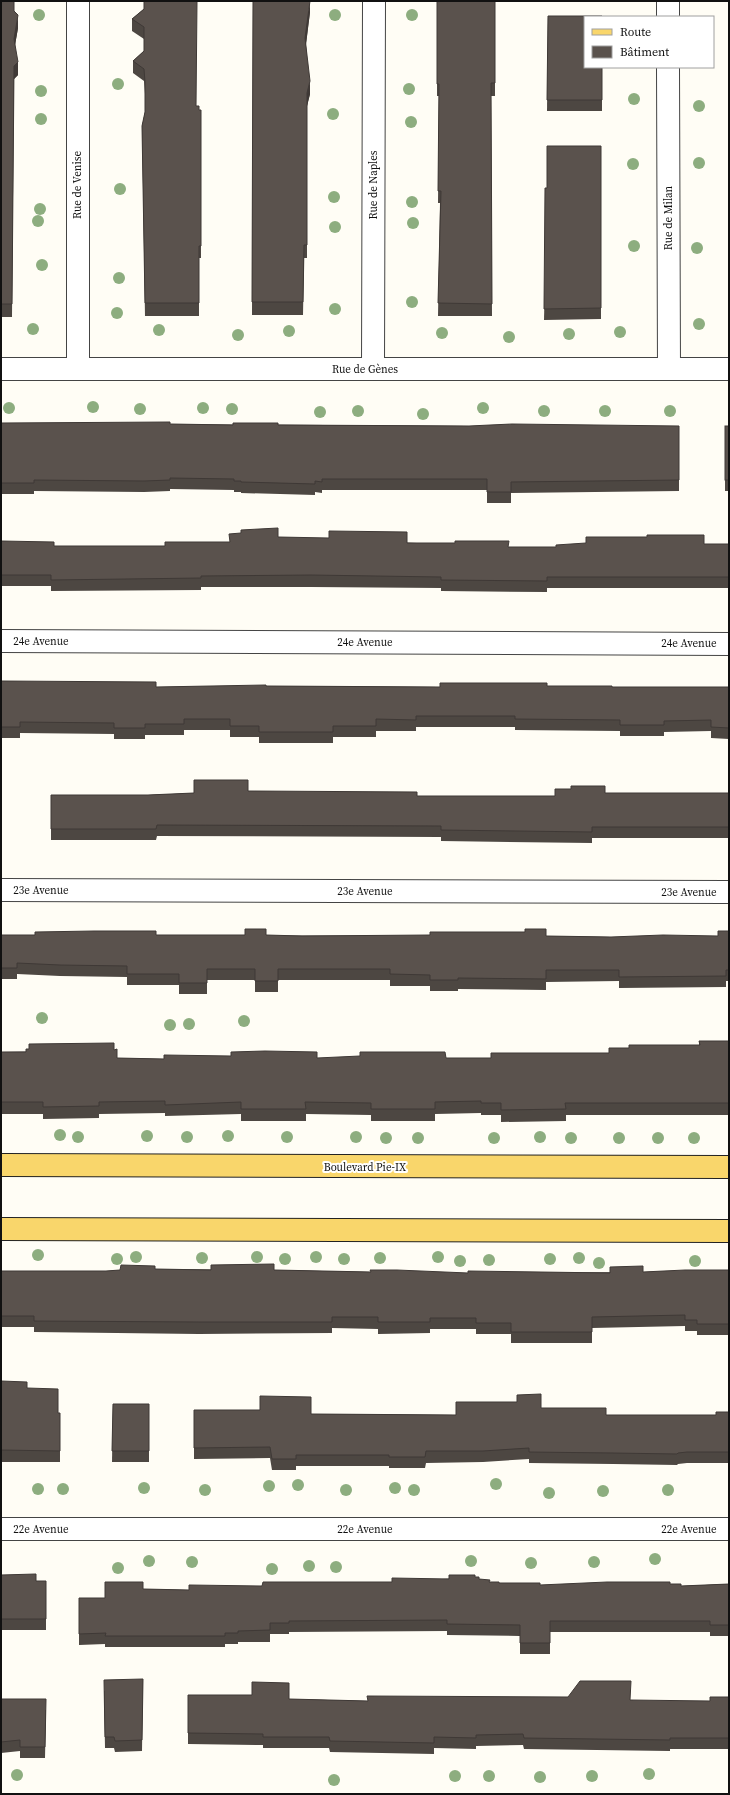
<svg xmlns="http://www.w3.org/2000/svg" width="730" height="1795" font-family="'Source Serif 4',serif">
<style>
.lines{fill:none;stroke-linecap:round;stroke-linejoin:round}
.minor-casing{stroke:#444;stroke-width:24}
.primary-casing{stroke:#222;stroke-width:24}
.minor{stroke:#fff;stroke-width:22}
.primary{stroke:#f9d66b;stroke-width:22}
.tree{fill:#8dad7f}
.wall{fill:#4d4742}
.shaded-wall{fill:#3f3936}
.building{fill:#5a524d;stroke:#3f3936}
.labels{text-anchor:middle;stroke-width:4;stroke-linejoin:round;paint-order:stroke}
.street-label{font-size:11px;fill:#111;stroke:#fff}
</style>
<rect width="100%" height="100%" fill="#fffdf5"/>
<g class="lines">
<defs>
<g id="minor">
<path d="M668 1V17"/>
<path d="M668 67 669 369"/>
<path d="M1 369H729"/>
<path d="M78 369V1"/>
<path d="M373 369 374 1"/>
<path d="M1 641 729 644"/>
<path d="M1 890 729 892"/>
<path d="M1 1529H729"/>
</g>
<g id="primary">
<path d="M1 1165 729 1167"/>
<path d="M1 1229 729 1231"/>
</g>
</defs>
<!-- minor casing -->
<use href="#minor" class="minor-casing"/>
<!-- primary casing -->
<use href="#primary" class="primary-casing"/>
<!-- minor -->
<use href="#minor" class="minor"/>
<!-- primary -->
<use href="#primary" class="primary"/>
</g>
<!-- trees -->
<g class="tree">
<circle cx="39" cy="15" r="6"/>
<circle cx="335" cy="15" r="6"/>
<circle cx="412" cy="15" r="6"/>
<circle cx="118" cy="84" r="6"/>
<circle cx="409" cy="89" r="6"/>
<circle cx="41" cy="91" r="6"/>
<circle cx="634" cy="99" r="6"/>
<circle cx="699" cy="106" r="6"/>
<circle cx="333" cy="114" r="6"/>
<circle cx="41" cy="119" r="6"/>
<circle cx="411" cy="122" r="6"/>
<circle cx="699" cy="163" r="6"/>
<circle cx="633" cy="164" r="6"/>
<circle cx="120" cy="189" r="6"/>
<circle cx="334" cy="197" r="6"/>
<circle cx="412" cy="202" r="6"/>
<circle cx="40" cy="209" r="6"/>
<circle cx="38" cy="221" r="6"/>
<circle cx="413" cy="223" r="6"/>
<circle cx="335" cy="227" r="6"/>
<circle cx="634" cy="246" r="6"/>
<circle cx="697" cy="248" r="6"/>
<circle cx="42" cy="265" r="6"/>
<circle cx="119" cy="278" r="6"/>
<circle cx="412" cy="302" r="6"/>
<circle cx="335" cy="309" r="6"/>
<circle cx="117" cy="313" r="6"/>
<circle cx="699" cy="324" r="6"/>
<circle cx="33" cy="329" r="6"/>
<circle cx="159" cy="330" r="6"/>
<circle cx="289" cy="331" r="6"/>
<circle cx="620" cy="332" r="6"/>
<circle cx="442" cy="333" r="6"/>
<circle cx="569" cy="334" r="6"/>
<circle cx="238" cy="335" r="6"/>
<circle cx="509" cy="337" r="6"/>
<circle cx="93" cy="407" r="6"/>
<circle cx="9" cy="408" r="6"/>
<circle cx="203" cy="408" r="6"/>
<circle cx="483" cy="408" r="6"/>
<circle cx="140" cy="409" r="6"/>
<circle cx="232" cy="409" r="6"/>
<circle cx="358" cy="411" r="6"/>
<circle cx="544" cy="411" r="6"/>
<circle cx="605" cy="411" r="6"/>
<circle cx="670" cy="411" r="6"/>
<circle cx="320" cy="412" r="6"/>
<circle cx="423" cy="414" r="6"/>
<circle cx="42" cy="1018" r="6"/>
<circle cx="244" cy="1021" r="6"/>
<circle cx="189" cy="1024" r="6"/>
<circle cx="170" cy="1025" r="6"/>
<circle cx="60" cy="1135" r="6"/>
<circle cx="147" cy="1136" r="6"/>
<circle cx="228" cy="1136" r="6"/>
<circle cx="78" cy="1137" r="6"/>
<circle cx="187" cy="1137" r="6"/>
<circle cx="287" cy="1137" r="6"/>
<circle cx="356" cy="1137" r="6"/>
<circle cx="540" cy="1137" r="6"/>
<circle cx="386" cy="1138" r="6"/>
<circle cx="418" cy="1138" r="6"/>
<circle cx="494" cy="1138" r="6"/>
<circle cx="571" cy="1138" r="6"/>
<circle cx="619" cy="1138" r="6"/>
<circle cx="658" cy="1138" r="6"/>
<circle cx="694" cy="1138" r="6"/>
<circle cx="38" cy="1255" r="6"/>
<circle cx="136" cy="1257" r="6"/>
<circle cx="257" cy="1257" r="6"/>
<circle cx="316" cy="1257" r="6"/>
<circle cx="438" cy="1257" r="6"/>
<circle cx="202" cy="1258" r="6"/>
<circle cx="380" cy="1258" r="6"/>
<circle cx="579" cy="1258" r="6"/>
<circle cx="117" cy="1259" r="6"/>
<circle cx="285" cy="1259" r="6"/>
<circle cx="344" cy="1259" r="6"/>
<circle cx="550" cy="1259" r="6"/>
<circle cx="489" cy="1260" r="6"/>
<circle cx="460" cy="1261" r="6"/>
<circle cx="695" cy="1261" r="6"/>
<circle cx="599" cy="1263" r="6"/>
<circle cx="496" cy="1484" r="6"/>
<circle cx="298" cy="1485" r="6"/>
<circle cx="269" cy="1486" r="6"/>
<circle cx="144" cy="1488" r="6"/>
<circle cx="395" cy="1488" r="6"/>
<circle cx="38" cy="1489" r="6"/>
<circle cx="63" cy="1489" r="6"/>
<circle cx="205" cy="1490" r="6"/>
<circle cx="346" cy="1490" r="6"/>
<circle cx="414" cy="1490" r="6"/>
<circle cx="668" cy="1490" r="6"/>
<circle cx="603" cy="1491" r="6"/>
<circle cx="549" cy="1493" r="6"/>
<circle cx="655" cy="1559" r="6"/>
<circle cx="149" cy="1561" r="6"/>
<circle cx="471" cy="1561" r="6"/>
<circle cx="192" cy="1562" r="6"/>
<circle cx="594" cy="1562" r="6"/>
<circle cx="531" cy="1563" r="6"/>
<circle cx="309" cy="1566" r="6"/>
<circle cx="336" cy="1567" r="6"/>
<circle cx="118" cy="1568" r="6"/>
<circle cx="272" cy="1569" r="6"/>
<circle cx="649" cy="1774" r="6"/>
<circle cx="17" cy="1775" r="6"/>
<circle cx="455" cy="1776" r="6"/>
<circle cx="489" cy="1776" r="6"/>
<circle cx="592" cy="1776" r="6"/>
<circle cx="540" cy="1777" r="6"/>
<circle cx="334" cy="1780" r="6"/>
</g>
<!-- wall -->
<g class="wall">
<path d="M1 1 14 11 18 28 15 45 18 75 14 79 12 317H1Z"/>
<path d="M253 1 310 12 306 45 310 94 307 106V258H304L303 315H252Z"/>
<path d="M437 1H495V96H491L492 316H438L440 203H438L439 96H437Z"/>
<path d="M144 9 196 106 199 110H201V258H199V316H145L142 126 145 112V94L144 81 133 73V61L144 51V39L132 31V19Z"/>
<path d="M548 16 602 67V111H547Z"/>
<path d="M601 146V319L544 320 547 188Z"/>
<path d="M1 423 469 426H679V491L511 493V503H487V490H322V493L315 492V495L241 493V492H234V490L170 489V491L144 492 34 491V494H1Z"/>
<rect x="725" y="426" width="4" height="65"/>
<path d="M278 537 509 547H556L704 544H729V588H547V592L441 591V588L311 587H201V590L51 591V586H1V541L54 546H165L229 542Z"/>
<path d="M1 681 156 687 266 686 440 687 547 686 612 687H729V739L711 738V731L664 732V736H620V731L515 730V727H416V731H376V737H333V743H259V737H230V730H184V735H145V739H114V734L20 733V738H1Z"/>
<path d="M248 791 417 796H555L605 793H729V838H592V843L441 841V837L157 836 156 840H51V795H148Z"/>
<path d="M729 931V981H726V987L619 988V981L546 982V990L458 989V991H430V986H390V980H278V992H255V980H207V994H179V985H127V977L60 976 17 974V979H1V935L546 936 611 937 718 936Z"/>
<path d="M699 1041H729V1115H566V1121L501 1122V1115H481V1113L435 1114V1121H371V1115L306 1114V1121H241V1114L165 1116V1113L99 1114V1118L43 1119V1114H1V1052L114 1050 117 1058 164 1059 317 1058H491L609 1053 629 1048 699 1045Z"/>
<path d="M155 1269 274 1270 370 1272 468 1273 643 1272 729 1270V1335H697V1331H685V1326L592 1328V1343H511V1334H476V1329H430V1333L378 1334V1329L332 1328V1333L199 1334 34 1332V1327H1V1271H106Z"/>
<path d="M1 1381 27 1388 58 1413H60V1462H1Z"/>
<path d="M113 1404H149V1462H112Z"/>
<path d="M541 1408 606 1415H716L729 1412V1463H687L678 1464 677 1465 613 1464 529 1463V1459L483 1462 426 1463 425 1468H389V1466H296V1470H272L270 1458 194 1459V1410L311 1414 456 1415Z"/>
<path d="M1 1575 36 1581H46V1630H1Z"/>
<path d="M475 1577 479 1579 490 1582 499 1583 540 1585 670 1584 681 1586 729 1584V1636H710V1632H550V1654H520V1636L447 1635V1631L289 1632V1634H270V1642H238V1644H225V1647H105V1644L79 1645V1598H105L143 1589 189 1590 262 1586 392 1582Z"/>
<path d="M143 1679 142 1751 115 1752 114 1748H105L104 1691Z"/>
<path d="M188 1695 289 1699 367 1701H710L729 1697V1749H670V1751L524 1749 523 1745 476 1746V1749L434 1748V1754L330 1752 329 1748H263V1745L188 1744Z"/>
<path d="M1 1699 46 1710 45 1758H20V1751L1 1753Z"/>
</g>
<!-- shaded-wall -->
<g class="shaded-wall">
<path d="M310 1V12L305 51V38Z"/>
<path d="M18 15V28L14 51V39Z"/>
<path d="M18 62V75L14 79 12 317 14 66Z"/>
<path d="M310 81V94L307 106V93Z"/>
</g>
<!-- building -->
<g class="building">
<path d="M1 1H14V11L18 15 14 39 18 62 14 66 12 304H1Z"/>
<path d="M144 1H197L196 106H199V110H201V246H199V303H145L142 126 145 112V82L144 69 133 61 144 51V27L132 19 144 9Z"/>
<path d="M253 1H310L305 38 310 81 307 93V245H304L303 302H252Z"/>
<path d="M437 1H495V83H491L492 304 438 303 441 191H438L439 84H437Z"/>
<path d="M548 16H602V17H585V67H602V100H547Z"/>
<path d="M547 146H601V308L544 309 545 188H547Z"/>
<path d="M170 422V424L233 425V423H278V425L469 426 512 424 679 426V480L511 482V492H487V479H322V482L315 481V484L241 482V481H234V479L170 478V480L144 481 34 480V483H1V423Z"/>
<rect x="725" y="426" width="4" height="54"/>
<path d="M278 528V537L329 538V531L407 532V543H455V541H509L508 547H556V545L586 543V537H647V535H704V544H729V577H547V581L441 580V577L311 575 201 576V578L51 580V575H1V541L54 542V546H165V542H230L229 534 241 533V530Z"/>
<path d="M1 681 156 682V687L266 685V686L440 687V683H547V686H612V687H729V728L711 727V720L664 721V725H620V720L515 719V716H416V720L376 719V726H333V732H259V726H230V719H184V724H145V728H114V723L20 722V727H1Z"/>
<path d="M194 780H248V791L417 792V796H555V789H571V786H605V793H729V827H592V832L441 830V826L157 825 156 829H51V795H148L194 793Z"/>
<path d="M245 929H266V935L302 936 430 935V932H525V929H546V936L611 937 663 935 718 936V931H729V970H726V976L619 977V970H546V979L458 978V980H430V975L390 974V969H278V981H255V969H207V983H179V974H127V966L60 965 17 963V968H1V935H35V932L94 931H156V935H245Z"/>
<path d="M699 1041H729V1103H565L566 1109 501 1110V1103H481V1101L435 1102V1109H371V1103L305 1102 306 1109H241V1102L165 1105V1101L99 1102V1106L43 1107V1102H1V1052H26V1049H29V1044L114 1043V1050L117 1049V1058L164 1059V1055L231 1056V1052L265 1051 317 1052V1058L360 1056V1052H445L446 1058H491V1053H609V1048H629V1045H700Z"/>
<path d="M274 1264V1270L371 1272 370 1270H397L468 1273V1271L610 1273V1267L643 1266V1272L685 1270H729V1324H697V1320H685V1315L592 1317V1332H511V1323H476V1318H430V1322H378V1317H332V1322H199L34 1321V1316H1V1271H106L120 1270 121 1265 155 1266V1269L211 1270V1265Z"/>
<path d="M1 1381 27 1382V1388L58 1389V1413H60V1451L1 1450Z"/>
<path d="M541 1394V1408H606V1415H716V1412H729V1452H687L678 1453 677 1454 613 1453 529 1452V1448L483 1451H426L425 1457H389V1455H296V1459H272L270 1447 194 1448V1410H260V1396L311 1397V1414L456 1415V1402H517V1395Z"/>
<path d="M113 1404H149V1451H112Z"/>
<path d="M36 1574V1581H46V1619H1V1575Z"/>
<path d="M449 1575H475V1577H479V1579L490 1580 489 1582H499V1583H540V1585L607 1582H670V1584H681V1586L729 1584V1625H710V1621H550V1643H520V1625L447 1624V1620L289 1621V1623H270V1630L238 1631V1633H225V1636H105L106 1633 79 1634V1598H105V1582H143V1589L189 1590V1585L262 1586 263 1582H392V1578L449 1579Z"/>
<path d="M143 1679 142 1740 115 1741 114 1737H105L104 1680Z"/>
<path d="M580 1681H631L630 1700 710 1701V1697H729V1738H670V1740L524 1738 523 1734 476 1735V1738L434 1737V1743L330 1741 329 1737H263V1734L188 1733V1695H252V1682L289 1683V1699L368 1701 367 1696 568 1697Z"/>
<path d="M1 1699H46L45 1747H20V1740L1 1742Z"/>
</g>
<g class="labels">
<!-- street labels -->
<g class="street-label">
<text transform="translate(77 185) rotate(-90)" y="4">Rue de Venise</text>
<text transform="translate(373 185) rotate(-90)" y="4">Rue de Naples</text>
<text transform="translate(668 218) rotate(-90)" y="4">Rue de Milan</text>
<text x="365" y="373">Rue de Gènes</text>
<text x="41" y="645">24e Avenue</text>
<text x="365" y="646">24e Avenue</text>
<text x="689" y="647">24e Avenue</text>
<text x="41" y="894">23e Avenue</text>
<text x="365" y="895">23e Avenue</text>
<text x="689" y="896">23e Avenue</text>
<text x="365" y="1171">Boulevard Pie-IX</text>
<text x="41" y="1533">22e Avenue</text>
<text x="365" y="1533">22e Avenue</text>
<text x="689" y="1533">22e Avenue</text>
</g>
</g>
<!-- border -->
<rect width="730" height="1795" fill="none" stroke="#111111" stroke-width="4"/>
<!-- legend -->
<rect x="584" y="16" width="130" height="52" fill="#ffffff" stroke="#a0a0a0"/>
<rect x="592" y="29" width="20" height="6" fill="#f9d66b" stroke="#a0a0a0"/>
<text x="620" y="36" font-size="12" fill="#111111">Route</text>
<rect x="592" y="46" width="20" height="12" fill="#5a524d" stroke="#a0a0a0"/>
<text x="620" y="56" font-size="12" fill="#111111">Bâtiment</text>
</svg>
